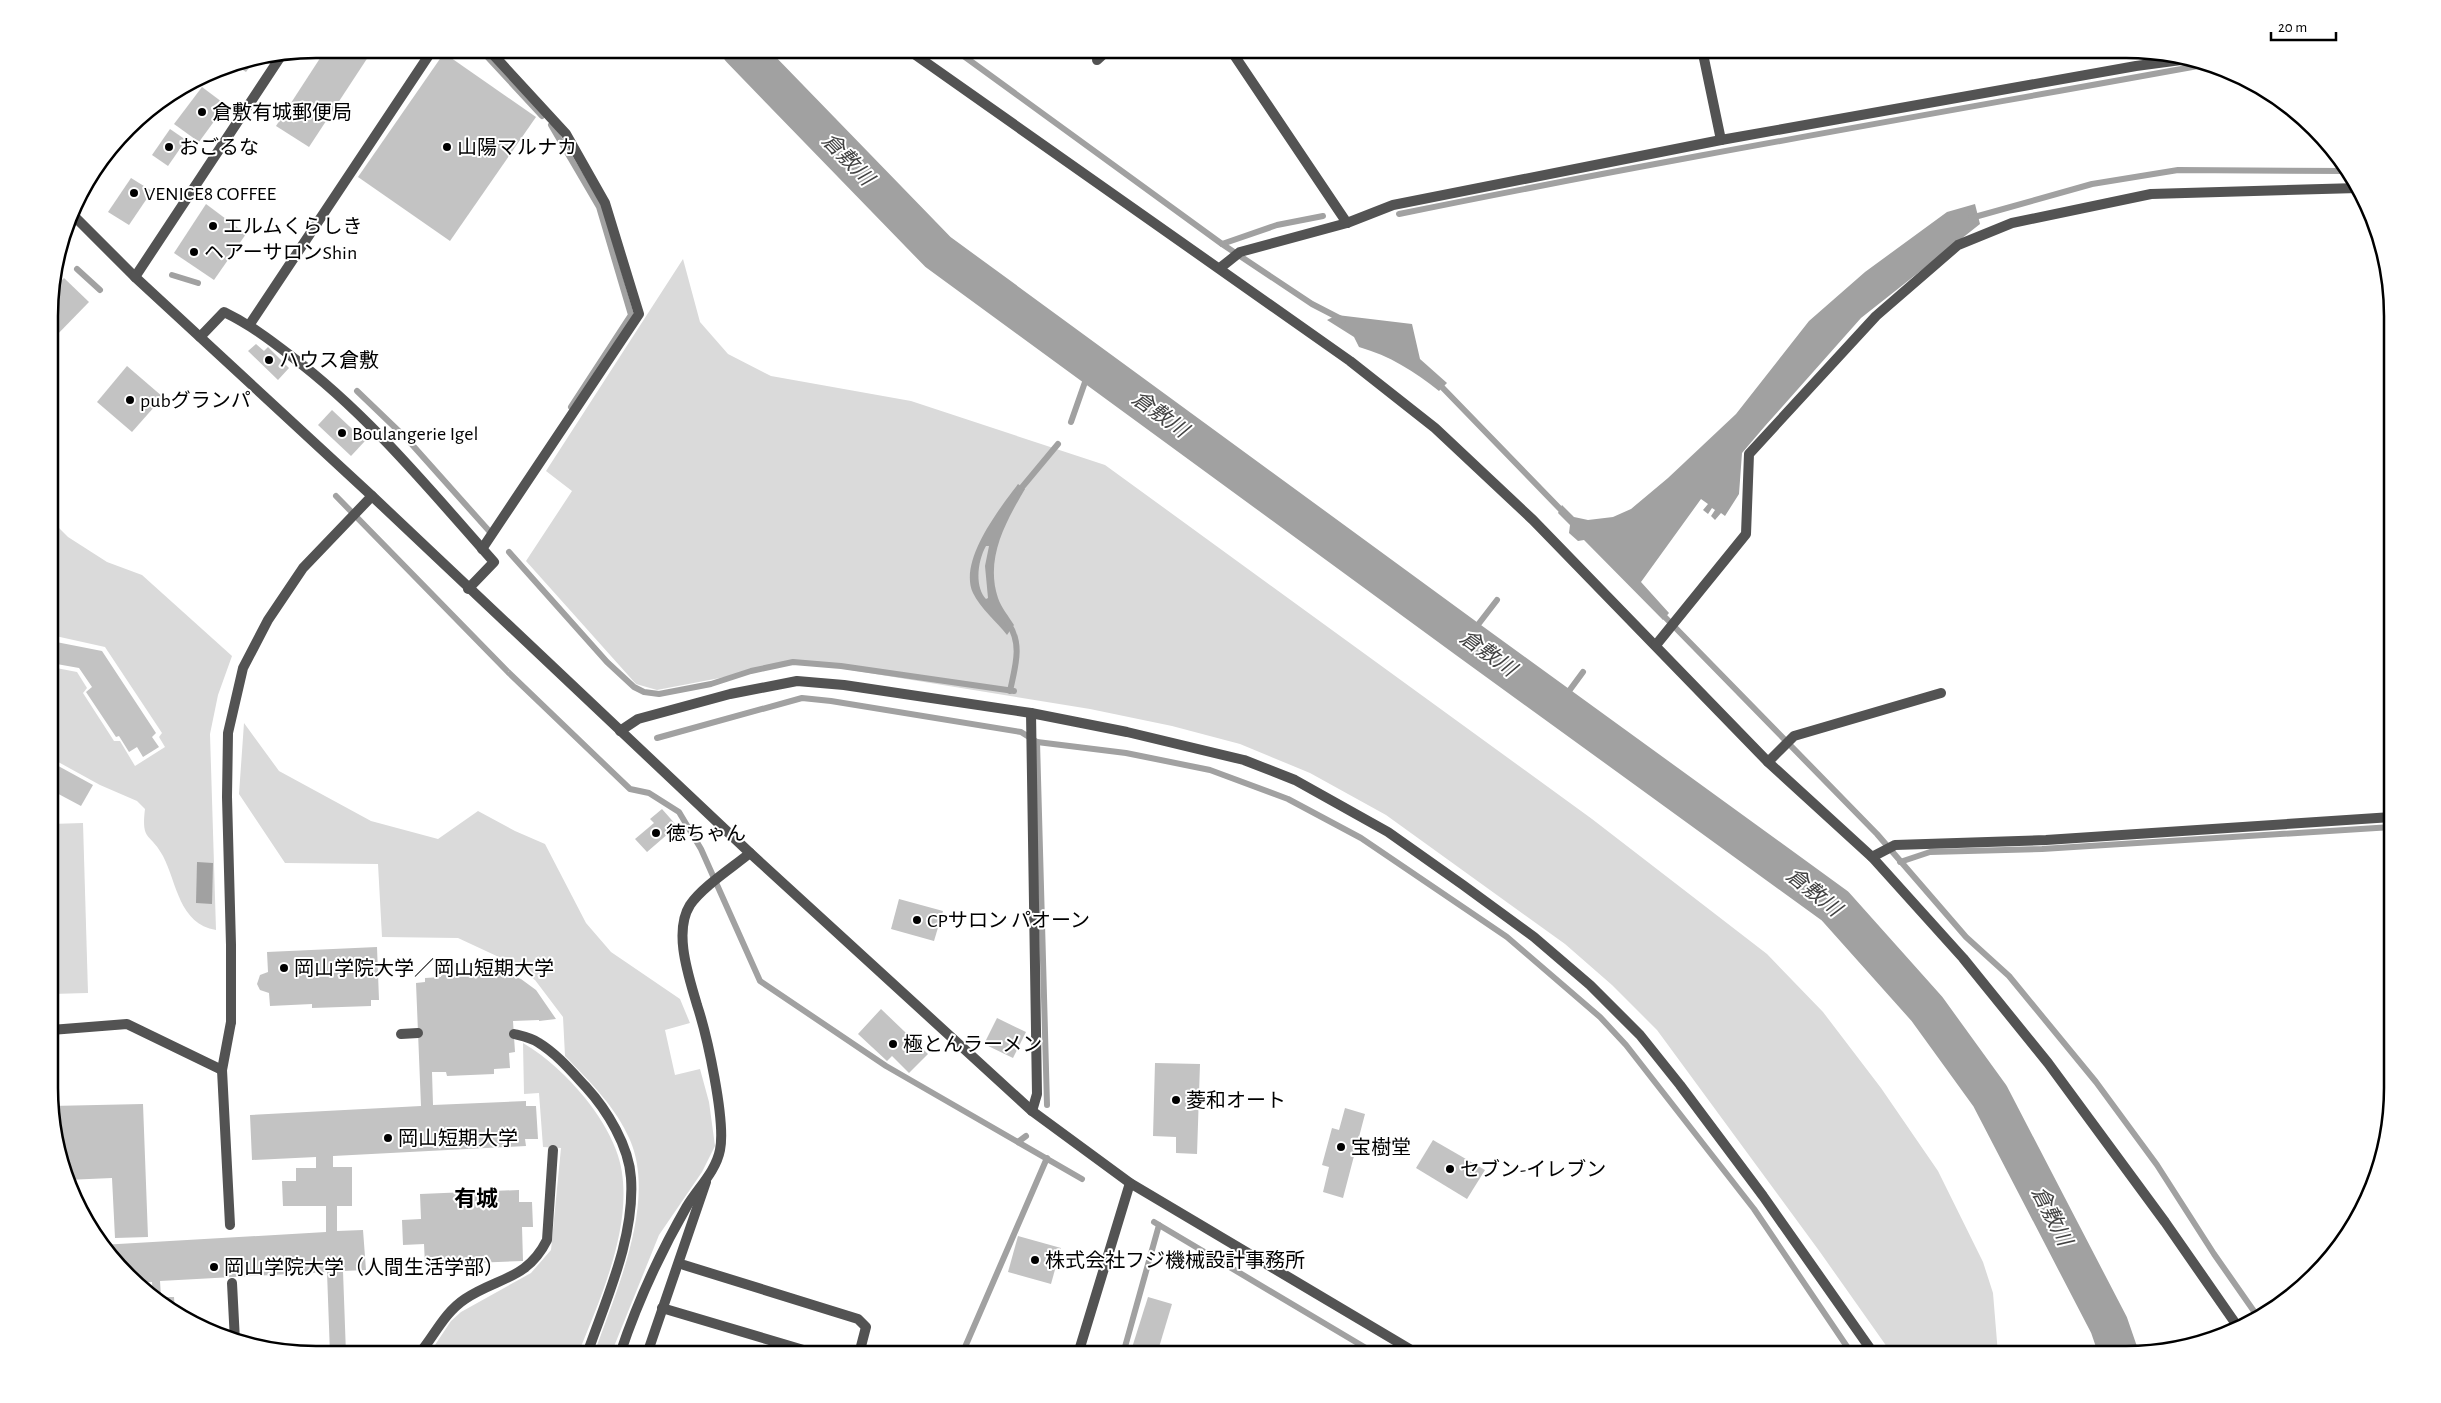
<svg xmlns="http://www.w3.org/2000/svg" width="2441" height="1403" font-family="'Alegreya Sans','Noto Sans JP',sans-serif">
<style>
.green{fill:#dadada}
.water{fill:#a1a1a1;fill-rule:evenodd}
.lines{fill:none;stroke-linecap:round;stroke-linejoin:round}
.stream{stroke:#a1a1a1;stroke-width:6}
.river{stroke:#a1a1a1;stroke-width:39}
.building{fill:#c3c3c3}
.service{stroke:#535353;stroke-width:10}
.minor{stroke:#535353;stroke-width:10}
.tertiary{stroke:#535353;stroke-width:10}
.poi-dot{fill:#000;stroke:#fff;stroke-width:2}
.labels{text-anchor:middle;stroke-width:4;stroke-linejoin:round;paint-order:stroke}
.poi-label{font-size:20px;fill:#000;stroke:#fff;text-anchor:start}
.water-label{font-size:21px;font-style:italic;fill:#424242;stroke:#fff}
.quarter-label{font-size:22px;font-weight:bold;fill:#000;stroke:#fff}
.rim{fill:none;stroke:#000;stroke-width:2.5}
</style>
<rect width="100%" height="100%" fill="#fff"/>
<!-- green -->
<g class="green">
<path d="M683 259 700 322 728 354 771 376 911 401 1105 465 1592 819 1767 954 1823 1012 1881 1088 1938 1171 1983 1262 1993 1293 1998 1354H1892L1820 1252 1657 1030 1612 985 1565 944 1386 815 1310 773 1240 744 1172 726 1090 709 832 667 792 664 657 690 636 684 526 561 572 491 546 471Z"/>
<path d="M51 520 68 537 107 562 142 575 232 656 218 695 210 734 216 930C179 924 177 883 163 856 150 832 141 842 145 809L137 801 100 785 51 758V667L77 672 87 688 83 693 114 741H120L135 766 165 747 159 737 162 733 105 647 51 635Z"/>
<path d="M244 723 279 771 371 821 438 839 478 811 515 831 545 844 586 923 611 952 680 999 690 1023 665 1030 675 1075 700 1069 709 1102 715 1146 702 1172 659 1235 611 1354H594C615 1294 657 1202 630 1140 616 1107 590 1082 565 1056L563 1017 535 980 501 958 458 938 382 937 378 864 285 863 239 794Z"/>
<path d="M83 823 88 993 51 994V824Z"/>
<path d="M523 1043C548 1058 567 1076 585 1098 597 1113 609 1131 616 1150 640 1212 601 1297 578 1354H429L451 1321 461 1312 531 1273 551 1250 561 1148 543 1147 539 1093 524 1094Z"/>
</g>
<!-- water -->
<g class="water">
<path d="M1975 204 1980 224 1861 318 1765 426 1742 453 1739 494 1725 516 1721 513 1715 520 1711 516 1715 510 1712 508 1708 514 1703 510 1708 504 1701 499 1641 582 1669 613 1663 620 1584 540 1578 541 1569 533 1570 525 1558 513 1562 505 1574 517 1588 520 1613 517 1631 509 1668 478 1736 414 1809 321 1865 272 1947 212Z"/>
<path d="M1337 315 1412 324 1420 359 1447 383 1439 391C1414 371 1390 356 1359 347L1354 337 1327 320Z"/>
<path d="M1018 484 1025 489C1005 523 985 559 998 598 1001 607 1009 617 1014 625L1007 635C997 622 980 608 973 593 958 561 1000 508 1018 484ZM986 546H989L985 566 988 598 986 599C974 586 978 560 986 546Z"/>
<path d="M197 862 213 863 212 904 196 903Z"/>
</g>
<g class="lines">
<!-- stream -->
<g class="stream">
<path d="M480 49 542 116"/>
<path d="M954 49 1222 244 1312 304 1343 320"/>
<path d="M551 125 599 207 631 315 571 407"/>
<path d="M1399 214C1668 159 1939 113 2209 64"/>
<path d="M1971 218 2092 184 2178 170 2349 171"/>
<path d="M1222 244 1277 225 1323 216"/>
<path d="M77 269 100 290"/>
<path d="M172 275 198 283"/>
<path d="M1438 383 1565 514"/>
<path d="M357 391 407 439 490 532"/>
<path d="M1071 422 1091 365"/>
<path d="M1018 492 1058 444"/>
<path d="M336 496 508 672 630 789 649 793 679 812 701 849 760 981 886 1066 1082 1179"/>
<path d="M509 552 607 662 634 687 644 692 659 694 711 684 751 671 793 662 841 666 1014 691"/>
<path d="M1659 611 1877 834 1966 937 2009 976 2096 1082 2157 1165 2214 1254 2258 1317"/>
<path d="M1008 623C1023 644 1015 667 1010 691"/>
<path d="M1467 639 1497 600"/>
<path d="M1558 706 1583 672"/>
<path d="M657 738 802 698 831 701 1021 732 1037 742 1126 753 1210 770 1288 799 1361 838 1507 937 1600 1017 1626 1045 1754 1209 1852 1354"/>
<path d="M1037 742 1047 1105"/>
<path d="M1900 862 1930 852 2042 849 2392 827"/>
<path d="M1018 1142 1026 1136"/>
<path d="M1159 1225 1376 1354"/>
<path d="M962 1354 1047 1158"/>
<path d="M1123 1354 1159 1225 1154 1222"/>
</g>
<!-- river -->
<path class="river" d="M741 49 938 252 1467 639 1835 906 1927 1009 1990 1096 2109 1325 2119 1354"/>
</g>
<!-- building -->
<g class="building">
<path d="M326 49H369L372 51 309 147 276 126Z"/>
<path d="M444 53 536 117 450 241 358 177Z"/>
<path d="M254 61 246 72 235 65 239 64Z"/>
<path d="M202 87 226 105 199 142 174 124Z"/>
<path d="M170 129 186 140 168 166 152 155Z"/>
<path d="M131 178 152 191 129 225 108 212Z"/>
<path d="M206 204 246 234 214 280 174 253Z"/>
<path d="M64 278 89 302 51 341V291Z"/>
<path d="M256 344 264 351 268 347 289 368 278 380 248 351Z"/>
<path d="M127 366 163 397 132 432 97 402Z"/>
<path d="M332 410 365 441 351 456 318 425Z"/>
<path d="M51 641 102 651 156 733 152 737 159 747 143 757 137 747 129 752 119 736 116 737 86 692 92 687 79 668 51 663Z"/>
<path d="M51 762 93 785 81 806 51 790Z"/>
<path d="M662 809 677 826 647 852 635 839 654 823 650 819Z"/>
<path d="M899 899 943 911 934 941 891 929Z"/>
<path d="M377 947 379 1000H371V1006L312 1008V1004L270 1006 269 993 260 990 257 984 260 975 268 972 267 952Z"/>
<path d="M502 972 521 979 536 990 556 1019 539 1021V1020L513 1021 515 1052 509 1053 510 1068 494 1069V1074L447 1076 446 1072H432L433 1105 526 1101V1106H536L538 1139H525L526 1146 333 1156V1167H352V1206H337V1231L363 1230 366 1270 343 1271 346 1354H330L327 1272 160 1281 161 1297H174L175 1313 153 1298 152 1282 135 1283 101 1245 326 1232V1206H283L282 1181H296V1168H316V1157L252 1160 250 1115 421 1106 416 983 425 982V978L441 977V974Z"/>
<path d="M881 1009 928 1054 909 1073 892 1056 887 1061 858 1034Z"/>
<path d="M997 1018 1026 1032 1013 1058 984 1044Z"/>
<path d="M1155 1063 1200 1064 1197 1154 1176 1153V1137L1153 1136Z"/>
<path d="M143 1104 148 1237 115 1238 112 1178 66 1180 51 1122V1106Z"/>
<path d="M1345 1108 1365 1114 1343 1198 1323 1192 1329 1167 1322 1165 1332 1128 1339 1130Z"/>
<path d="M1433 1140 1485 1170 1467 1199 1416 1168Z"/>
<path d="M519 1190V1202H532L533 1227H522L523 1261 425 1265 424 1244 403 1245 402 1220 421 1219 420 1194Z"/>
<path d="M1018 1236 1061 1248 1051 1284 1008 1272Z"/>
<path d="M1148 1297 1172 1304 1157 1354H1130Z"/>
</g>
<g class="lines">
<!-- service -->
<g class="service">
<path d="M250 324 433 49"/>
<path d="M482 549 639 314 605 203 566 134 488 49"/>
<path d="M51 1030 127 1024 222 1070"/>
<path d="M401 1034 418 1033"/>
<path d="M514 1034C522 1036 532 1038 539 1043 557 1054 572 1072 586 1087 607 1110 629 1146 631 1178 635 1238 606 1299 587 1354"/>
<path d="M230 1225 222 1070 231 1022"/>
<path d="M684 1265 858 1319 866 1327 859 1354"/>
<path d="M232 1283 235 1341"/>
<path d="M662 1308 817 1354"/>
<path d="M419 1354C435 1335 444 1313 465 1299 498 1277 527 1280 547 1240L553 1150"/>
<path d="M647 1354 706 1182"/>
</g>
<!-- minor -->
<g class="minor">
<path d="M907 49 1350 361 1435 428 1533 520 1768 762 1872 857 1963 958 2048 1063 2165 1222 2238 1327"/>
<path d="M1230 49 1347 223"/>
<path d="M1702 49 1721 140"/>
<path d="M1097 60 1109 49"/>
<path d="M1220 268 1240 252 1347 223 1393 205 1721 140 2136 66 2196 58"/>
<path d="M200 337 224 312C249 324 269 339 291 356 368 414 430 490 494 562L468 589"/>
<path d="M1656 645 1746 534 1749 454 1876 316 1958 245 2012 223 2151 194 2358 188"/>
<path d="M1031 713 1037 1094 1032 1111"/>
<path d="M620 731 638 719 730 694 797 681 844 685 1031 713 1127 732 1244 760 1295 780 1388 832 1463 885 1534 937 1590 985 1640 1035 1680 1085 1763 1196 1874 1354"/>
<path d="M1768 762 1794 736 1941 693"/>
<path d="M1872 857 1895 845 2046 840 2392 817"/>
<path d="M620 1354C637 1303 660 1253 687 1206 698 1188 716 1171 720 1150 726 1121 707 1035 697 1005 689 977 673 932 690 905 702 887 733 867 750 853"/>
</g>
<!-- tertiary -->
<g class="tertiary">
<path d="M71 213 135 277 372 496 750 853 1032 1111 1130 1183 1418 1354"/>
<path d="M135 277 281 56"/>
<path d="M231 1022V945L227 797 228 733 243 668 268 620 303 568 372 496"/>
<path d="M1078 1354 1130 1183"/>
</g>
</g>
<!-- markers -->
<g class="poi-dot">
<circle cx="202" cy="112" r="5"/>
<circle cx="169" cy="147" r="5"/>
<circle cx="447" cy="147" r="5"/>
<circle cx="134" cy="193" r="5"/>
<circle cx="213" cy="226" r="5"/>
<circle cx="194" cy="252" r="5"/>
<circle cx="269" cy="360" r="5"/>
<circle cx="130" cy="400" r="5"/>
<circle cx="342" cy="433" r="5"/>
<circle cx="656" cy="833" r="5"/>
<circle cx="917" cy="920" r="5"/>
<circle cx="284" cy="968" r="5"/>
<circle cx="893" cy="1044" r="5"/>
<circle cx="1176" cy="1100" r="5"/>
<circle cx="388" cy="1138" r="5"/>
<circle cx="1341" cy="1147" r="5"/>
<circle cx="1450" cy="1169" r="5"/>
<circle cx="1035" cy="1260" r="5"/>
<circle cx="214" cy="1267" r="5"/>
</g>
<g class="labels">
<!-- poi labels -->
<g class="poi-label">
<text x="212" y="119">倉敷有城郵便局</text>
<text x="179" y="154">おごるな</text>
<text x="457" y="154">山陽マルナカ</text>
<text x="144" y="200">VENICE8 COFFEE</text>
<text x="223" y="233">エルムくらしき</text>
<text x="204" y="259">ヘアーサロンShin</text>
<text x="279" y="367">ハウス倉敷</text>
<text x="140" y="407">pubグランパ</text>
<text x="352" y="440">Boulangerie Igel</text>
<text x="666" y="840">徳ちゃん</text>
<text x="927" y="927">CPサロン パオーン</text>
<text x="294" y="975">岡山学院大学／岡山短期大学</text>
<text x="903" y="1051">極とんラーメン</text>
<text x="1186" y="1107">菱和オート</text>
<text x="398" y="1145">岡山短期大学</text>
<text x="1351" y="1154">宝樹堂</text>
<text x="1460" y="1176">セブン-イレブン</text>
<text x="1045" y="1267">株式会社フジ機械設計事務所</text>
<text x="224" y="1274">岡山学院大学（人間生活学部）</text>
</g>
<!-- water labels -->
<g class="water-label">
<text transform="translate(848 159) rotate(46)" y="7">倉敷川</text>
<text transform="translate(1160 414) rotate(36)" y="7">倉敷川</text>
<text transform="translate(1488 653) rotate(36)" y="7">倉敷川</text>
<text transform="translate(1814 892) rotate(39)" y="7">倉敷川</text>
<text transform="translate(2052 1216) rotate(63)" y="7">倉敷川</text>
</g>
<!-- quarter labels -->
<g class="quarter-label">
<text x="476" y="1206">有城</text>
</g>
</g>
<!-- crop -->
<path d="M0 0H2441V1403H0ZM316 58H2126A258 258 0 0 1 2384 316V1088A258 258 0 0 1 2126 1346H316A258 258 0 0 1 58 1088V316A258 258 0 0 1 316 58Z" fill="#fff" fill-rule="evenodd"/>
<path class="rim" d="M316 58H2126A258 258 0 0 1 2384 316V1088A258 258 0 0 1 2126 1346H316A258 258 0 0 1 58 1088V316A258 258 0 0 1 316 58Z"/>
<!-- scale -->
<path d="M2271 32v8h65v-8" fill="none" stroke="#000000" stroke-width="2.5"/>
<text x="2278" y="32" font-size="15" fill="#000000" stroke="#ffffff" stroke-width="4" paint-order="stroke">20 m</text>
</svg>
